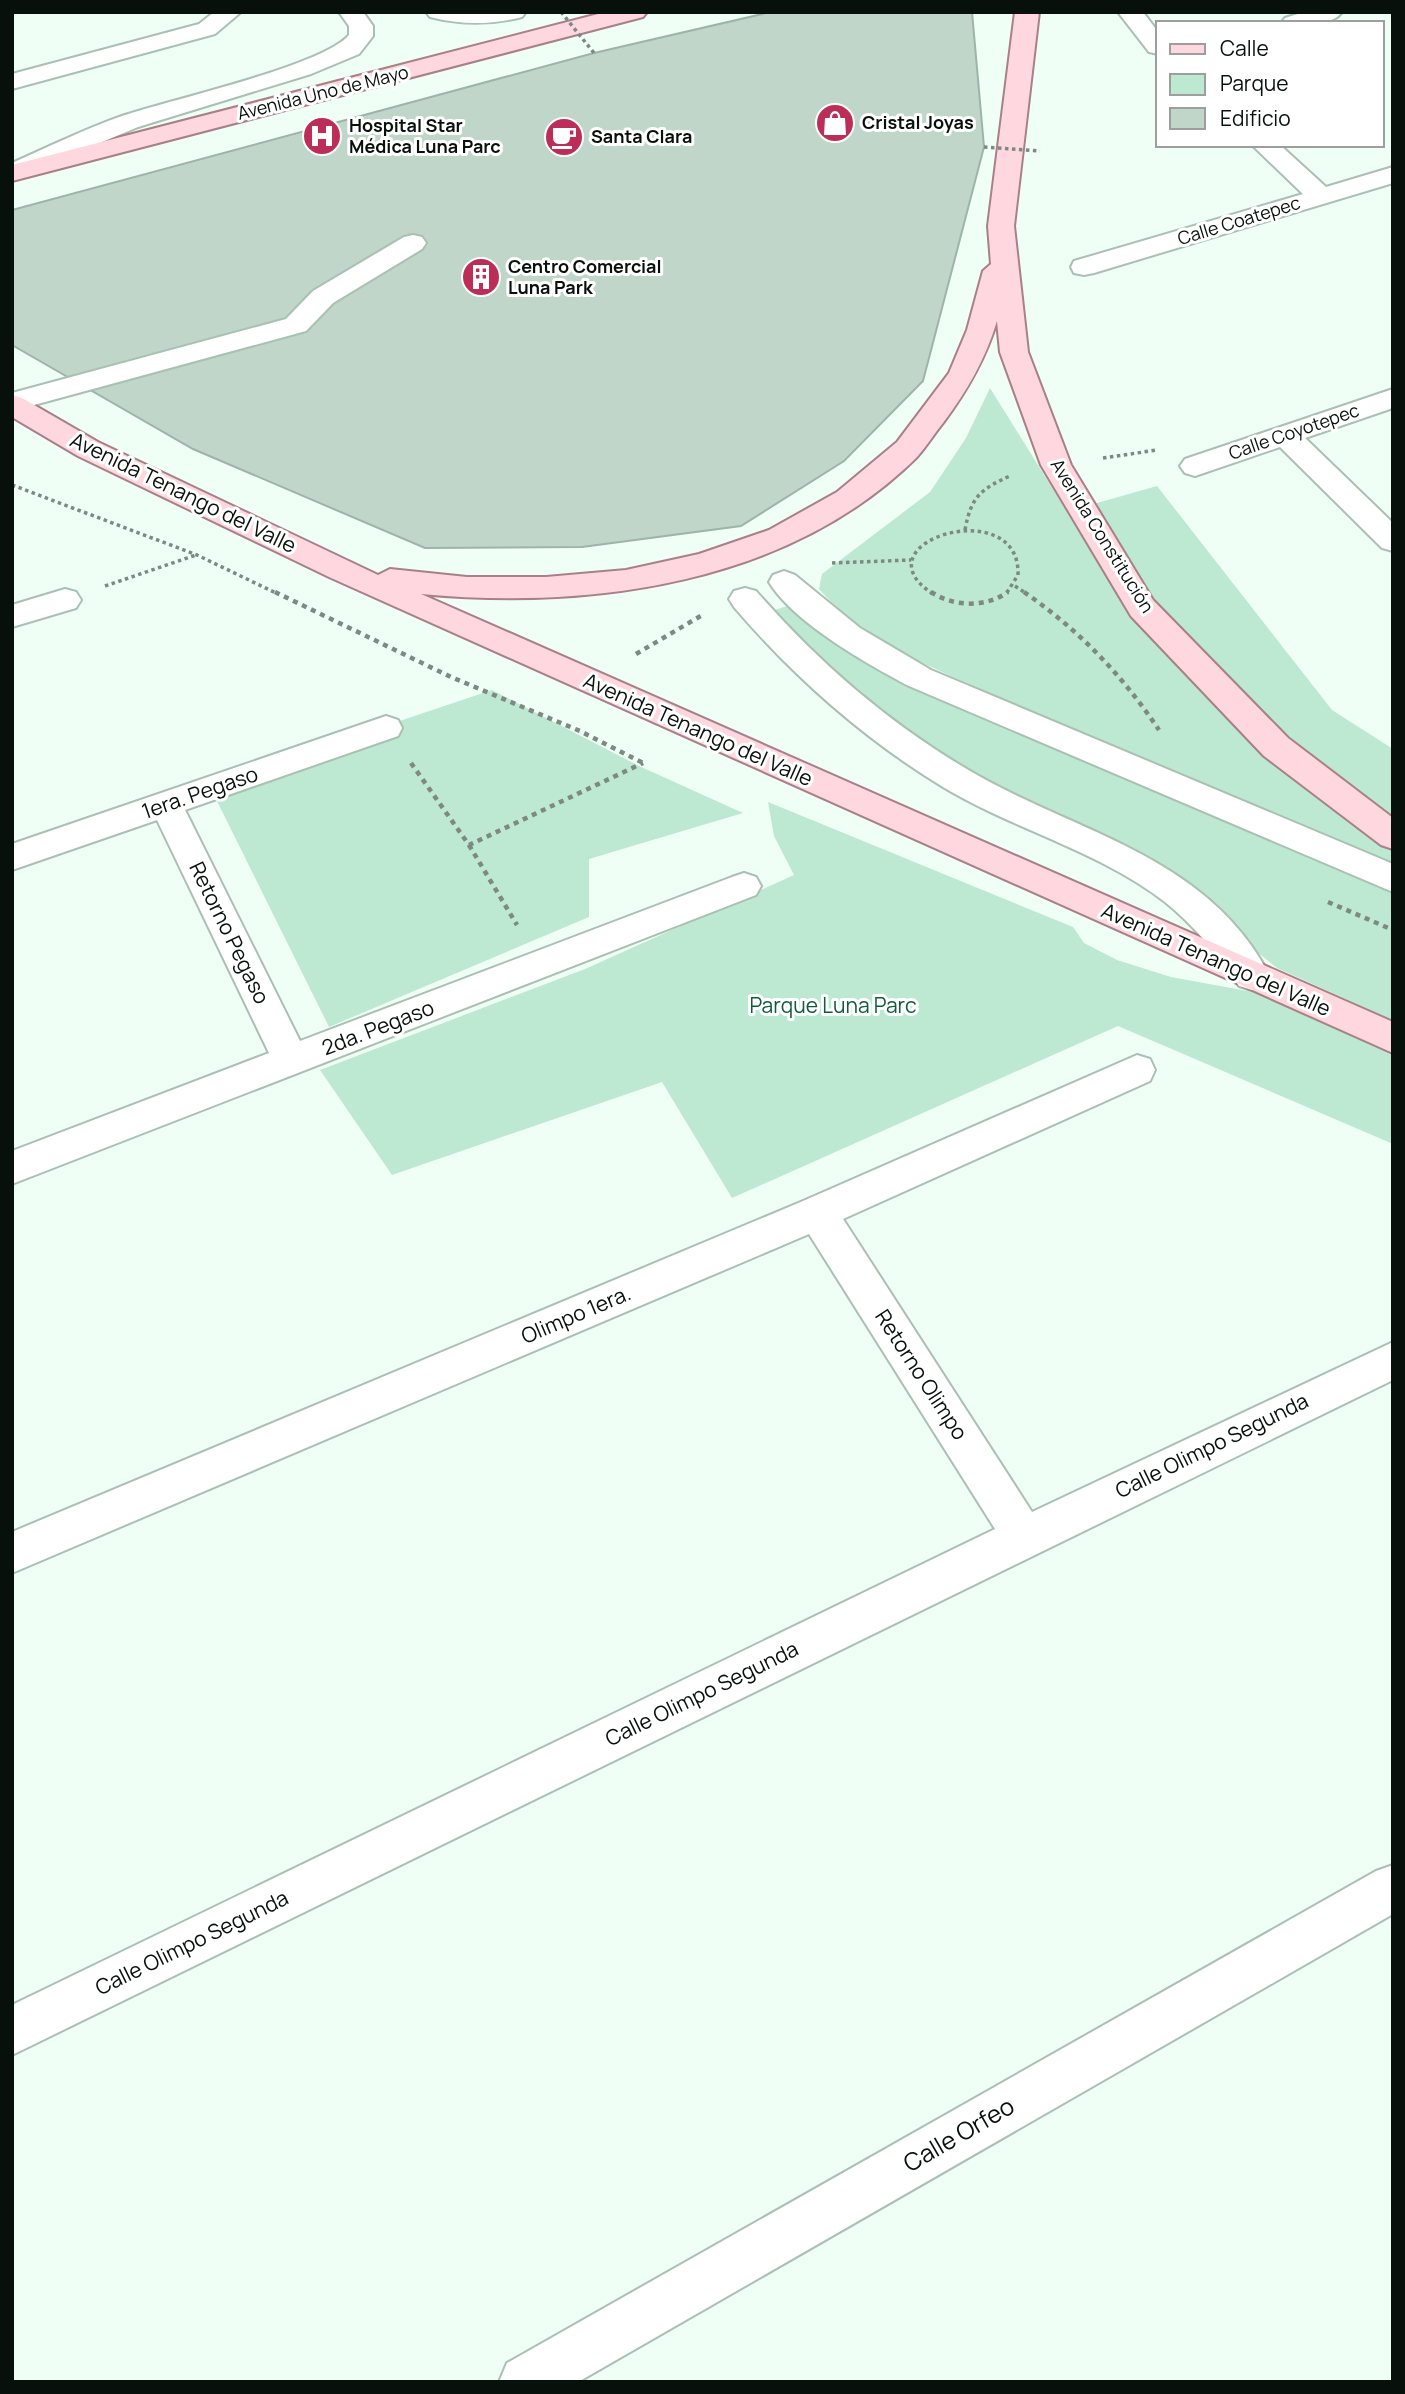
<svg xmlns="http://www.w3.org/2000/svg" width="1405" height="2394" font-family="Manrope,sans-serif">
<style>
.green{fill:#bde8d1}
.building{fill:#bfd6c9;stroke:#9eb4a8;stroke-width:2}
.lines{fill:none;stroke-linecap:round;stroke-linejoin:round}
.minor-casing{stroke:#a9c0b3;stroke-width:4}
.major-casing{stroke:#a78186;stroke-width:4}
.path-far1{stroke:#7d8982;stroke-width:3.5;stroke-dasharray:3.5 3.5;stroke-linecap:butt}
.path{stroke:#7d8982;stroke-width:4.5;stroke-dasharray:5 5;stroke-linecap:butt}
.minor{fill:#fff;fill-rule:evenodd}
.major{fill:#fed8de;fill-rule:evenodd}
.path-bridge{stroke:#7d8982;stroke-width:3.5;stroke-dasharray:3.5 3.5;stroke-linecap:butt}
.labels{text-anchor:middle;stroke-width:6;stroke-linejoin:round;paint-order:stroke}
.far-street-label{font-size:18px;fill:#08100c;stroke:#fff}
.far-poi-label{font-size:18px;font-weight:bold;fill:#08100c;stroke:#fff;text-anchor:start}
.street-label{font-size:21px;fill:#08100c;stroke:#fff}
.park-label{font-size:21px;fill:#115b3d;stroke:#fff}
.near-street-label{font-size:24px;fill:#08100c;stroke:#fff}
</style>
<rect width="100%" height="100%" fill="#f0fff6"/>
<!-- green -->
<g class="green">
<path d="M990 388 1127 608 1341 813 1393 851V868L953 677C898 651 860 635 819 589L822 574 930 492 966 438Z"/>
<path d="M1157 486 1332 710 1393 749V825L1326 775 1149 604 1090 505Z"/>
<path d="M790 605 1393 889V1020L1277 968 1237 936 912 739 804 647 775 610Z"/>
<path d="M492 690 639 766 743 813 589 859V917L329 1027 209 785Z"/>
<path d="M768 802 1073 927 1084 943 1117 960 1171 977 1264 994 1393 1052V1144L1118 1026 732 1198 662 1082 392 1175 320 1070 585 969 794 875 774 836Z"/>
</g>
<!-- building -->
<path class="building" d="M771 12H972L984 147 923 381 844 461 741 526 582 547 425 548 193 449 12 345V210L594 53Z"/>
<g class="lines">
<defs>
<g id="minor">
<path d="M214 12H241L215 34 12 89V74L199 24Z"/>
<path d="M339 12H363L373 26V36L359 54 311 74 138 127 12 180V163C48 147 85 129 122 116 168 100 323 66 349 35V26Z"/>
<path d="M426 12H526L522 17C490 25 462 25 430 17Z"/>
<path d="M1118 12H1143L1158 32V54L1149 52Z"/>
<path d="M1304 12H1342C1331 28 1298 23 1281 23L1285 18Z"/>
<path d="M1252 145H1280L1326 187 1393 167V183L1094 273 1084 275 1074 273 1071 267 1074 261 1303 194Z"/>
<path d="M413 235 422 237 426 243 422 249 333 303 306 331 12 411V393L286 319 313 291 404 237Z"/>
<path d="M1393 389V408L1305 438 1393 523V551L1382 548 1280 447 1195 476 1185 473 1180 466 1185 459Z"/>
<path d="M784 571 795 575 860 628 931 670 1393 864V892L909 686C867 664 793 622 769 582L773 575Z"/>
<path d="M745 588 756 591C817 661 886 721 965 768 1073 833 1206 853 1270 976L1265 986 1252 990 1239 986C1218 955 1195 926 1165 902 1099 851 1015 830 943 787 864 739 794 677 734 607L729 599 734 591Z"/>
<path d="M65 589 76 592 81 600 76 608 12 627V605Z"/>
<path d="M386 716 398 720 402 728 398 736 185 810 300 1041 732 877 744 873 756 877 761 886 756 895 12 1184V1151L269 1053 157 820 12 870V844Z"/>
<path d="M1137 1055 1150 1059 1155 1070 1150 1081 843 1219 1032 1512 1393 1342V1380L12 2055V2005L995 1529 809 1234 12 1573V1532L803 1201Z"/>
<path d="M1393 1865V1914L578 2382H499L507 2363 1376 1871Z"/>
</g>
<g id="major">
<path d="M606 12H647L643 17 12 181V165Z"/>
<path d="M1015 12H1039L1014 226 1028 352 1071 465 1153 600 1288 738 1393 818V849L1381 845 1264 756 1131 616 1041 465 1000 352 997 321C985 360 967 391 943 423 934 434 926 447 917 457 789 584 592 610 421 594L1393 1022V1053L329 577 78 456 12 417V395L22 398 98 442 378 575 390 569 467 577H546L626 570 699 554 769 530 837 492 897 442 949 373 967 330 983 271 991 264 988 226Z"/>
</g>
</defs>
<!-- minor casing -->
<use href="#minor" class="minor-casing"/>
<!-- major casing -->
<use href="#major" class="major-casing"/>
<!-- path-far1 -->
<g class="path-far1">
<path d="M1103 458 1157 450"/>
<path d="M12 485 197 555 278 594"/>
<path d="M965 530C971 496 981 489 1012 475"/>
<path d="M832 563 911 560"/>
<path d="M105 586 196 555"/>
<path d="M1015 586 1027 594"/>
<path d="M933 594C853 542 1021 492 1018 575L1006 594"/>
</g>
<!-- path -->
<g class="path">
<path d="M275 592 451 677 580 731 643 763"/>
<path d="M931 592C954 607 985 608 1008 592"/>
<path d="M1024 592C1079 630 1122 675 1159 730"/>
<path d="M636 654 704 614"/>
<path d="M411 763 469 845 643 763"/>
<path d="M469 845 517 925"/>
<path d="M1328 902 1393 930"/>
</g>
<!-- minor -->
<use href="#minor" class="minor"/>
<!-- major -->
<use href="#major" class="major"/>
<!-- path-bridge -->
<g class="path-bridge">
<path d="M561 12 594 53"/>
<path d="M984 147 1040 151"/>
</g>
</g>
<!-- icons -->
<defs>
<symbol id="shop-disc" viewBox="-11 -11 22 22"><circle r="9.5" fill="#bc2d57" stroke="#fff"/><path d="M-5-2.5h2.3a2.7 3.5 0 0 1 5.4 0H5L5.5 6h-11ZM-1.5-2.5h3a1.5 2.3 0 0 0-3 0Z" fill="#fff"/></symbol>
<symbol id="hospital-disc" viewBox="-11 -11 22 22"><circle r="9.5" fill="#bc2d57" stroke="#fff"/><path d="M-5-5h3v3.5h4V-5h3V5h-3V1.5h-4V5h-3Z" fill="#fff"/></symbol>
<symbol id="cafe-disc" viewBox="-11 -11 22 22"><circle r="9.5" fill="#bc2d57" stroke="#fff"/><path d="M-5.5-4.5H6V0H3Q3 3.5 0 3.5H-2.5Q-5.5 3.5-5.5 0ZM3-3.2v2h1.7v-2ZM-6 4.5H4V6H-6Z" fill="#fff"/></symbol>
<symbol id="building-disc" viewBox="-11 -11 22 22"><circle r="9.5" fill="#bc2d57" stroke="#fff"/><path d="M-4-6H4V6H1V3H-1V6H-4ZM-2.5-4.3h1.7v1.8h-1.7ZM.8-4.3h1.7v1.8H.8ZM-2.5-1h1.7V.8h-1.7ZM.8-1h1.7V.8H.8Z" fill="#fff"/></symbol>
</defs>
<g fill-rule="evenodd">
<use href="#shop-disc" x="813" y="101" width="44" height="44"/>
<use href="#hospital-disc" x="300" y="114" width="44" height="44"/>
<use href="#cafe-disc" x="542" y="115" width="44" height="44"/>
<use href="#building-disc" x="459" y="255" width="44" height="44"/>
</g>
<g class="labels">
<!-- far-street labels -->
<g class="far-street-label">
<text transform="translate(323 93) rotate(-14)" y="6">Avenida Uno de Mayo</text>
<text transform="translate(1239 221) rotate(-17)" y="6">Calle Coatepec</text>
<text transform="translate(1294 432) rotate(-19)" y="6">Calle Coyotepec</text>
<text transform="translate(1102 536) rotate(58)" y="6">Avenida Constitución</text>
</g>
<!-- far-poi labels -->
<g class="far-poi-label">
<text x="862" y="129">Cristal Joyas</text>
<text x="349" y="132">Hospital Star<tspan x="349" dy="21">Médica Luna Parc</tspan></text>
<text x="591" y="143">Santa Clara</text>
<text x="508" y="273">Centro Comercial<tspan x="508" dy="21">Luna Park</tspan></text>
</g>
<!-- street labels -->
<g class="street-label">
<text transform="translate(183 493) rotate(26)" y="7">Avenida Tenango del Valle</text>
<text transform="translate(698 730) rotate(24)" y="7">Avenida Tenango del Valle</text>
<text transform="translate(200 793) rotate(-19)" y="7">1era. Pegaso</text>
<text transform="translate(229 933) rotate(64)" y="7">Retorno Pegaso</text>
<text transform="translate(1216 960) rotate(24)" y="7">Avenida Tenango del Valle</text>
<text transform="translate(378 1028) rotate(-21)" y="7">2da. Pegaso</text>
<text transform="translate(576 1315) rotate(-23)" y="7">Olimpo 1era.</text>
<text transform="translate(921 1375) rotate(57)" y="7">Retorno Olimpo</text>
<text transform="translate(1212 1446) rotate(-26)" y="7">Calle Olimpo Segunda</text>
<text transform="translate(702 1694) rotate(-26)" y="7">Calle Olimpo Segunda</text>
<text transform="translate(192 1943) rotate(-26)" y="7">Calle Olimpo Segunda</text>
</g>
<!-- park labels -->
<g class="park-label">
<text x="833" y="1013">Parque Luna Parc</text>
</g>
<!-- near-street labels -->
<g class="near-street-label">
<text transform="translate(959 2135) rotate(-30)" y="8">Calle Orfeo</text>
</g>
</g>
<!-- border -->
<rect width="1405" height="2394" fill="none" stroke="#08100c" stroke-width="28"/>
<!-- legend -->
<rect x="1156" y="21" width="228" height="126" fill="#ffffff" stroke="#9c9f9e" stroke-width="2"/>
<rect x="1170" y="44" width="35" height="10" fill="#fed8de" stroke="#9c9f9e" stroke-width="2"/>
<text x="1220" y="56" font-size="21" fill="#08100c">Calle</text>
<rect x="1170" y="74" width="35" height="21" fill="#bde8d1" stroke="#9c9f9e" stroke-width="2"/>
<text x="1220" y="91" font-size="21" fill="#08100c">Parque</text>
<rect x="1170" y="108" width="35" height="21" fill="#bfd6c9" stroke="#9c9f9e" stroke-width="2"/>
<text x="1220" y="126" font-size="21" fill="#08100c">Edificio</text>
</svg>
